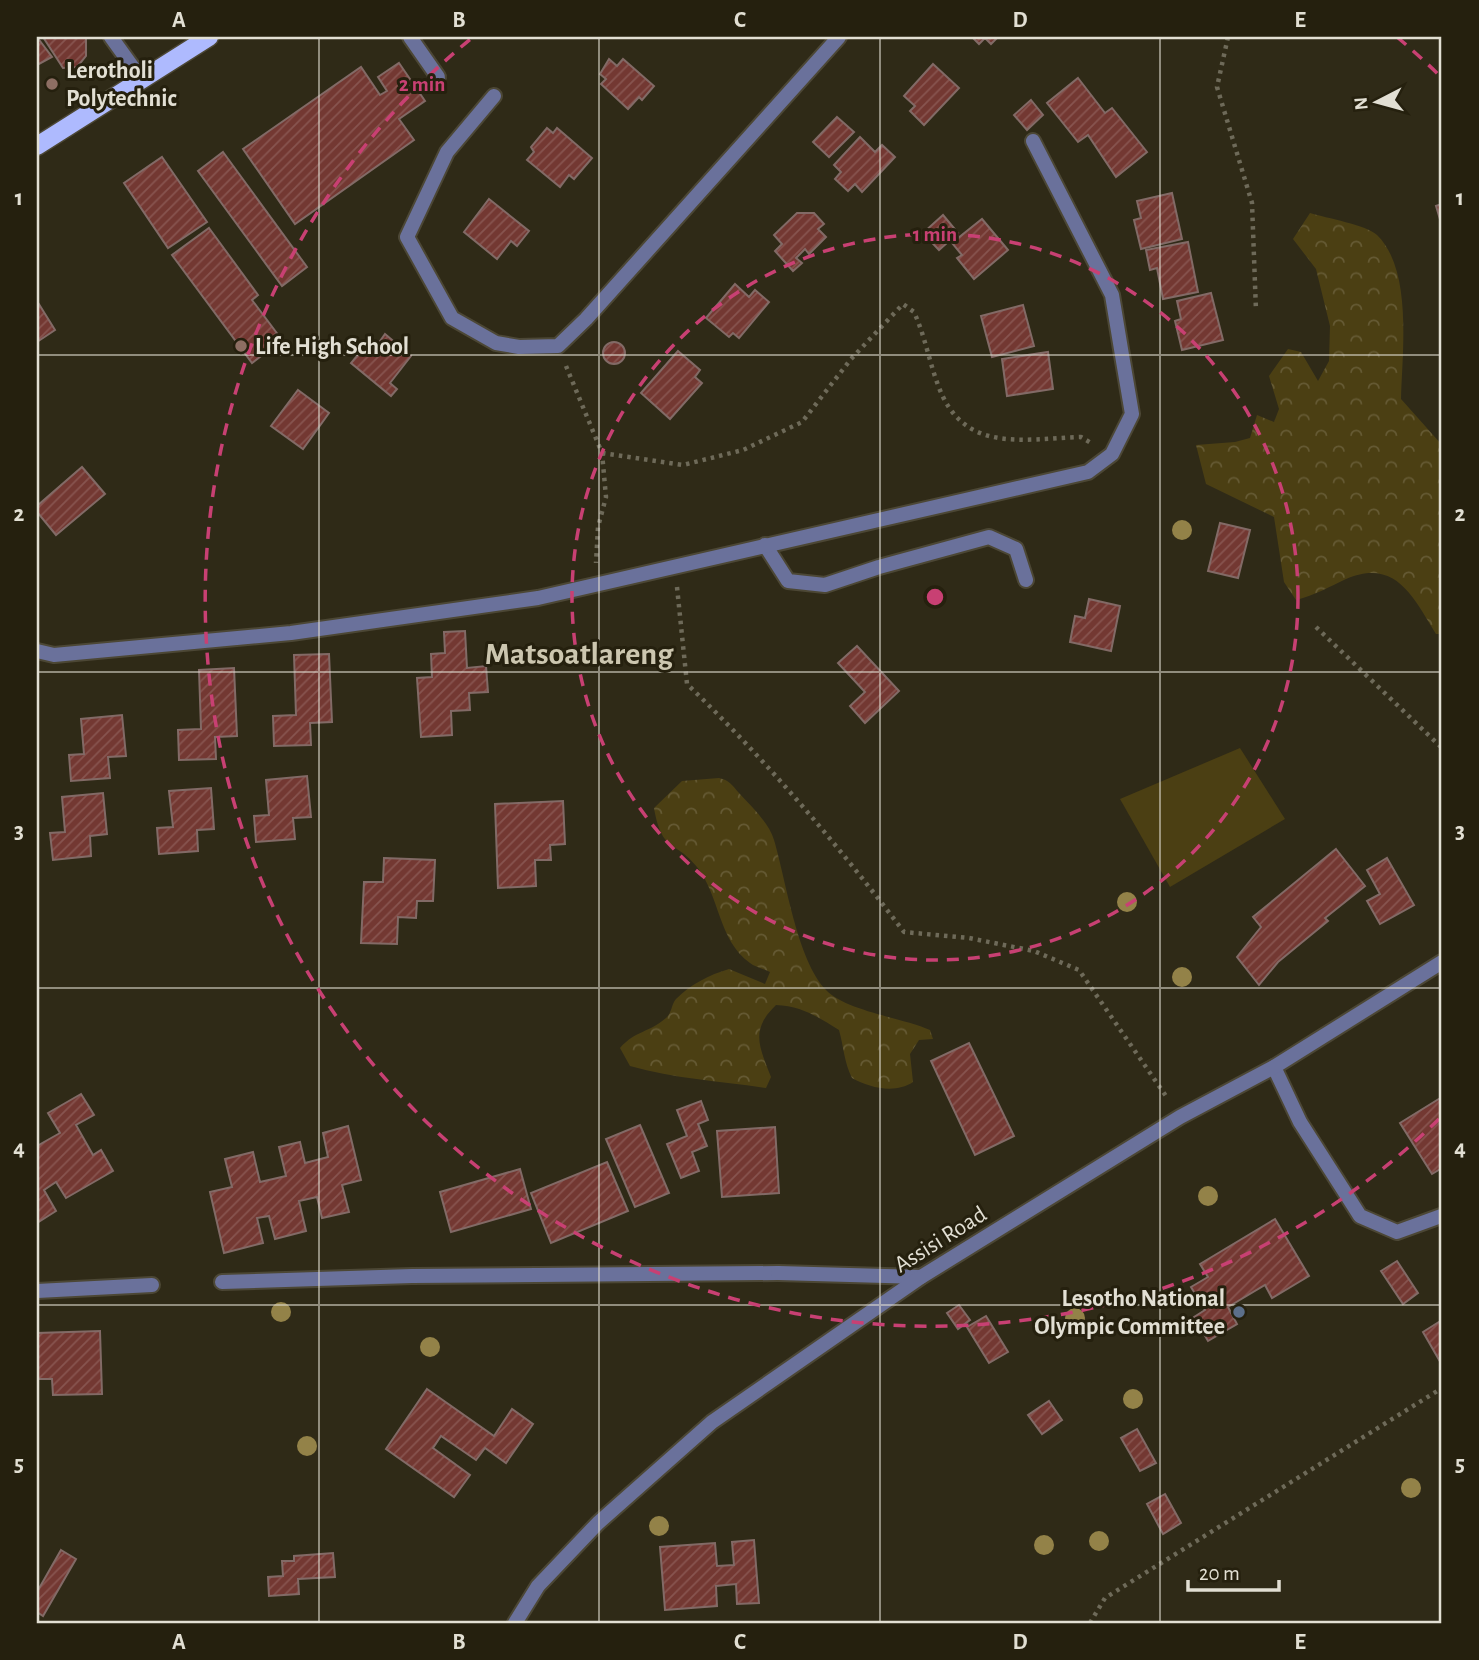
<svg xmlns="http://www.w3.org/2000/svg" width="1479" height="1660" font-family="'Alegreya Sans',sans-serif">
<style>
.grass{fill:#4b3f13}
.forest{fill:url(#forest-crowns)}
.building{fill:url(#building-hatch);stroke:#826a66;stroke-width:2}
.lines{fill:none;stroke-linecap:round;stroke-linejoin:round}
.lane-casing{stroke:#4c4735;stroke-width:18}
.street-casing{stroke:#4c4735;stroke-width:18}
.primary-casing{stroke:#4c4735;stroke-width:21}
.path{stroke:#6e6a59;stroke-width:4.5;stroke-dasharray:3.5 5;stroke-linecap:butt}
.lane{stroke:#6a719b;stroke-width:14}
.street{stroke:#6a719b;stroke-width:14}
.primary{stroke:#aebafe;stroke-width:18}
.tree{fill:#938248}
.grid{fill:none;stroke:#e2dfd3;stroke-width:2;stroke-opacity:0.55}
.ring{fill:none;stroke:#c84073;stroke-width:3.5;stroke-dasharray:12 9}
.education-dot{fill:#8d6e63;stroke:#25200e;stroke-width:2.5}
.service-dot{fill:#5c6f8a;stroke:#25200e;stroke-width:2.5}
.labels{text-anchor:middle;stroke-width:6;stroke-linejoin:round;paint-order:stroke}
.poi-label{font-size:24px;font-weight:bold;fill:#e2dfd3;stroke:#25200e;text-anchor:start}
.street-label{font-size:24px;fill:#e2dfd3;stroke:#25200e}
.district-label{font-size:32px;font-weight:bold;fill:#ccc6af;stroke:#25200e}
.centre{fill:#c84073;stroke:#25200e;stroke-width:3.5}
.ring-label{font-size:21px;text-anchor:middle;font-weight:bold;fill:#c84073;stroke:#25200e;stroke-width:6;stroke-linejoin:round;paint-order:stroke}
.neatline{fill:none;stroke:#e2dfd3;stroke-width:2.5}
.grid-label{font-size:23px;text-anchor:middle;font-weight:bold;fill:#e2dfd3}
</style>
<defs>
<pattern id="forest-crowns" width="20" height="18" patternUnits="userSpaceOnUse" patternTransform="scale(1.75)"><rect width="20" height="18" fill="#4b3f13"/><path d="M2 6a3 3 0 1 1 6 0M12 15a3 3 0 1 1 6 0" fill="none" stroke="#655a34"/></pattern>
<pattern id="building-hatch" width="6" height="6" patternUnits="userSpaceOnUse" patternTransform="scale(1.75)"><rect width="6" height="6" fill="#733832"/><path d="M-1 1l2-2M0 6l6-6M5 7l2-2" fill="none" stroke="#87544f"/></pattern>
</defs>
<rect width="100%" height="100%" fill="#2f2a17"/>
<!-- grass -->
<path class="grass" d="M1240 748 1285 819 1170 887 1120 799Z"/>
<!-- forest -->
<g class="forest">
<path d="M1310 213C1326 218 1367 225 1377 235 1413 270 1402 353 1401 399L1442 445V634H1436C1413 597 1396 558 1346 579 1329 587 1315 595 1296 600L1284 582 1274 517 1206 484 1196 445 1235 442 1250 438 1257 415 1274 422 1279 409 1269 376 1288 349 1301 352 1318 381 1329 361 1330 326 1316 269 1293 239Z"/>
<path d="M719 778C729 780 732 785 739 793 751 806 769 823 774 840 786 880 797 960 826 990 846 1011 903 1018 930 1030L933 1039 919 1040 910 1054 913 1082C895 1094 870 1088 852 1078 844 1062 844 1048 839 1030 818 1017 802 1006 776 1005 750 1030 759 1046 771 1077L766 1088C720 1081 675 1079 630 1066L620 1048C636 1030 649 1033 666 1018 672 1013 671 1005 676 999 691 984 709 975 729 969L765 984 770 972C764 969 755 967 750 963 718 940 720 896 697 867 676 840 662 854 654 808L682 781Z"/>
</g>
<!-- building -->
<g class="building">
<path d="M37 37 52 57 37 65Z"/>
<path d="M43 37H86V56L77 67 63 68Z"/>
<path d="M972 37H998L991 44 985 38 979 44Z"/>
<path d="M609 59 617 66 623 59 654 86 642 100 639 97 628 109 601 84 606 79 600 74Z"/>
<path d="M399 63 425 101 399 119 414 140 295 224 243 149 361 67 380 95 387 91 378 77Z"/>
<path d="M933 64 959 88 924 125 910 111 915 106 904 96Z"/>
<path d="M1078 78 1105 113 1112 108 1147 152 1116 177 1088 135 1078 142 1047 103Z"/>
<path d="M1031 100 1043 115 1027 130 1014 115Z"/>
<path d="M837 117 854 132 829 157 813 142Z"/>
<path d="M547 128 553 133 557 128 592 158 574 179 569 175 560 187 527 160 534 152 531 147Z"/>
<path d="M860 137 875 152 882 145 895 157 862 192 855 184 848 191 835 179 841 172 834 165Z"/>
<path d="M223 152 307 267 282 286 198 171Z"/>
<path d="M162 157 207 222 168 248 124 183Z"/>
<path d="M1172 193 1182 239 1141 249 1134 220 1141 218 1137 201Z"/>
<path d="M489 199 529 231 517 246 511 241 497 259 464 232Z"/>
<path d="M1442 204V226L1436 206Z"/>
<path d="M797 213H814L824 224 818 229 826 237 809 254 805 249 796 258 802 263 793 271 775 251 782 244 774 235Z"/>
<path d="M943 215 958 233 939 250 923 233Z"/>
<path d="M982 219 1008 250 974 279 957 258 962 255 952 243Z"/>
<path d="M209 228 258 295 252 300 282 340 252 363 172 255Z"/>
<path d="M1188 242 1198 292 1163 299 1157 268 1150 270 1146 250Z"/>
<path d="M735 284 749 297 755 290 769 302 739 338 733 333 729 337 706 318Z"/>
<path d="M1211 293 1223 340 1182 350 1175 321 1181 319 1177 301Z"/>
<path d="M37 301 55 330 37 342Z"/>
<path d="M1023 305 1034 346 992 357 981 316Z"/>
<path d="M385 334 411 356 390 383 397 389 391 396 351 363 371 339 378 344Z"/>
<circle cx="614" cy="353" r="11"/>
<path d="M678 351 700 370 695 377 702 383 670 419 641 393Z"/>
<path d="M1048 352 1053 389 1007 396 1002 359Z"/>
<path d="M298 390 329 413 303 449 271 426Z"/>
<path d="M82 467 105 494 56 535 37 512V506Z"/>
<path d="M1220 523 1250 530 1238 578 1208 571Z"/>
<path d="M1089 599 1120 606 1111 651 1070 642 1075 616 1085 618Z"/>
<path d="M465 631 467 668 486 666 488 692 469 693 470 710 451 711 452 735 421 737 417 678 432 677 431 654 445 653 444 632Z"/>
<path d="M857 646 899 691 865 723 850 706 865 692 838 663Z"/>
<path d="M329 654 332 722 310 723 311 745 274 746 273 716 296 715 294 655Z"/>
<path d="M234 668 237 736 215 737 216 759 179 760 178 730 201 729 199 670Z"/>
<path d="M122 715 126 756 108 757 110 778 71 781 69 755 84 754 81 719Z"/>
<path d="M307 776 311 817 293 818 295 839 256 842 254 816 269 815 266 780Z"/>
<path d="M211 788 214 829 197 830 198 851 159 854 157 828 173 827 169 791Z"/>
<path d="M103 793 107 834 90 836 91 856 53 860 50 833 65 832 62 797Z"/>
<path d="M563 801 565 844 550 845 551 860H535L536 886 498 888 495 804Z"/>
<path d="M1336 849 1365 886 1325 918 1328 921 1278 962 1259 985 1237 957 1261 927 1253 917Z"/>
<path d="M384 858 435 860 433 901H417L416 918 398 917 397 944 361 943 364 882H383Z"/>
<path d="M1387 858 1414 905 1380 924 1367 901 1380 894 1367 870Z"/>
<path d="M969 1043 1014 1136 975 1155 931 1061Z"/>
<path d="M81 1094 94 1115 76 1125 93 1155 101 1150 113 1171 66 1198 56 1182 44 1190 56 1211 37 1223V1146L60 1133 48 1113Z"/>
<path d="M1442 1097V1168L1432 1174 1400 1123Z"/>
<path d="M701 1101 708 1120 698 1124 707 1146 692 1152 699 1171 681 1178 667 1144 687 1136 677 1110Z"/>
<path d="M640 1125 669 1193 635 1207 606 1139Z"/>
<path d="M348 1126 361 1180 342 1185 349 1212 322 1218 317 1197 299 1201 306 1231 275 1239 269 1216 257 1218 263 1243 224 1253 210 1192 232 1187 225 1159 253 1152 260 1182 286 1176 279 1147 300 1142 305 1163 328 1157 323 1133Z"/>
<path d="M775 1127 779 1193 722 1197 717 1131Z"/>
<path d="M607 1162 628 1211 551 1243 531 1193Z"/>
<path d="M520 1169 531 1209 451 1232 440 1192Z"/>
<path d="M1275 1219 1309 1276 1272 1298 1265 1285 1228 1307 1237 1324 1208 1341 1194 1317 1205 1310 1191 1287 1208 1277 1200 1264Z"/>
<path d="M1397 1261 1418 1293 1403 1304 1381 1271Z"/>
<path d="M959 1305 970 1320 958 1329 947 1313Z"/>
<path d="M986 1316 1008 1352 989 1363 967 1327Z"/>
<path d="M1442 1320V1365L1423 1332Z"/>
<path d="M100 1331 102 1394 53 1395 52 1379H38L37 1333Z"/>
<path d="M427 1389 494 1436 512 1409 533 1424 506 1463 485 1448 476 1460 441 1436 433 1448 470 1475 454 1497 386 1449Z"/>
<path d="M1049 1401 1062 1420 1042 1434 1028 1415Z"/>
<path d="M1137 1429 1156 1463 1140 1471 1121 1438Z"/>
<path d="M1165 1494 1181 1523 1163 1534 1147 1504Z"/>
<path d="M754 1540 759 1603 737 1604 736 1584 716 1586 717 1606 665 1610 660 1547 715 1543 717 1566 734 1565 732 1542Z"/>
<path d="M61 1550 76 1559 43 1616 37 1612V1592Z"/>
<path d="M333 1553 335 1577 298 1579 299 1594 269 1596 268 1577 283 1576 282 1561H294V1556Z"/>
</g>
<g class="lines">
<defs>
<g id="lane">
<path d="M410 37 438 77"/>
<path d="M765 545 788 581 825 585 879 567 989 537 1016 549 1026 580"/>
<path d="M1274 1067 1300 1122 1360 1216 1397 1232 1441 1216"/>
<path d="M222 1282 412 1276 778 1273"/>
</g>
<g id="street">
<path d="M111 37 142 80"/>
<path d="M494 96 447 152 407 237 452 318 496 343 519 347 558 346 586 319 839 37"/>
<path d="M37 651 54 655 291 633 538 598 1088 472 1112 454 1132 414 1123 361 1112 295 1033 141"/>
<path d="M778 1273 921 1277"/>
<path d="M37 1291 152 1285"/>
<path d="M515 1623 538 1586 598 1523 712 1422 921 1277 1180 1117 1274 1067 1442 962"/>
</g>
<path id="primary" d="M37 146 209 37"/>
</defs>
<!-- lane casing -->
<use href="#lane" class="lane-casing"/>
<!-- street casing -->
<use href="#street" class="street-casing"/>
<!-- primary casing -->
<use href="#primary" class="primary-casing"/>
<!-- path -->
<g class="path">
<path d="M1228 37 1217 87 1252 203 1256 311"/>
<path d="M566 366 602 453 606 497 598 527 596 563"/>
<path d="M602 453 683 465 743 450 802 422 851 359 903 304 914 312C925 336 929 361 938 385 963 454 1021 439 1081 437L1091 443"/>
<path d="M677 587 687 684C767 761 837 844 904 932L969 938 1034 951 1079 970 1168 1099"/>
<path d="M1316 627 1442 748"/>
<path d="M1090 1623 1105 1598 1442 1388"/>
</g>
<!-- lane -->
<use href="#lane" class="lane"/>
<!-- street -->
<use href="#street" class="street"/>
<!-- primary -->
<use href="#primary" class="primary"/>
</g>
<!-- trees -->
<g class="tree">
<circle cx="1182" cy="530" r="10"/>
<circle cx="1127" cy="902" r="10"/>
<circle cx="1182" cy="977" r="10"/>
<circle cx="1208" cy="1196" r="10"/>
<circle cx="281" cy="1312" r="10"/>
<circle cx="1075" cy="1318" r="10"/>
<circle cx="430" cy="1347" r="10"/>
<circle cx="1133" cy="1399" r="10"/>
<circle cx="307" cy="1446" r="10"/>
<circle cx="1411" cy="1488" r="10"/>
<circle cx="659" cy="1526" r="10"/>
<circle cx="1099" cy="1541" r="10"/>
<circle cx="1044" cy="1545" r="10"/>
</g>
<!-- grid -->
<path class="grid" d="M319 37V1623M599 37V1623M880 37V1623M1160 37V1623M37 355H1442M37 672H1442M37 988H1442M37 1305H1442"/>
<!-- distance rings -->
<g class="ring">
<circle cx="935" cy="597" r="363"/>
<path d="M1439 1119A726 726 0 1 1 473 37M1397 37A726 726 0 0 1 1439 75"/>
</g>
<!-- markers -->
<g class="education-dot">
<circle cx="52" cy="84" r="7"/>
<circle cx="241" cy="346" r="7"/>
</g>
<circle class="service-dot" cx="1239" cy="1312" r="7"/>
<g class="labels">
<!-- poi labels -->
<g class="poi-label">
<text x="66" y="78">Lerotholi<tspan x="66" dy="28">Polytechnic</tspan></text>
<text x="255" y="354">Life High School</text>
<text x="1225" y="1306" text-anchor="end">Lesotho National<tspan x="1225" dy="28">Olympic Committee</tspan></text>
</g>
<!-- street labels -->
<g class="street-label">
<text transform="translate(940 1239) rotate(-32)" y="8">Assisi Road</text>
</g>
<!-- district labels -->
<g class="district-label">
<text x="579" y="664">Matsoatlareng</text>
</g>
</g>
<circle cx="935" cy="597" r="10" class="centre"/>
<g class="ring-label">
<text x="422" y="91">2 min</text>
<text x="935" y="241">1 min</text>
</g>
<!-- border -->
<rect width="1479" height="1660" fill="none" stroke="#25200e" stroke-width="77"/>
<!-- north arrow -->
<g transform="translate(1377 102) rotate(264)" stroke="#25200e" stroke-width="5" paint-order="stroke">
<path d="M0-5L12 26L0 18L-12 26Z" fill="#e2dfd3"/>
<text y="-10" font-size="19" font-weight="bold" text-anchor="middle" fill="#e2dfd3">N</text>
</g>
<!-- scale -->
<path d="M1188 1580v10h91v-10" fill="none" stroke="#e2dfd3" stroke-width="3.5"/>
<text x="1199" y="1580" font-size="21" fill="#e2dfd3" stroke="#25200e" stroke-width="5" paint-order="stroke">20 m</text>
<rect x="38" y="38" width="1402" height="1584" class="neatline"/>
<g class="grid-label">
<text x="179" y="27">A</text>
<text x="459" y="27">B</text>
<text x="740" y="27">C</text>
<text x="1020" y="27">D</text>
<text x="1300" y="27">E</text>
<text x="19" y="205">1</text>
<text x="1460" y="205">1</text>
<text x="19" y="521">2</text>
<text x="1460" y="521">2</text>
<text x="19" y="838">3</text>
<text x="1460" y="838">3</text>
<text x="19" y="1155">4</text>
<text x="1460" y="1155">4</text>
<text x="19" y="1471">5</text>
<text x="1460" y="1471">5</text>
<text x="179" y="1649">A</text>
<text x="459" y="1649">B</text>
<text x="740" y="1649">C</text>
<text x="1020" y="1649">D</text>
<text x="1300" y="1649">E</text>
</g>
</svg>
